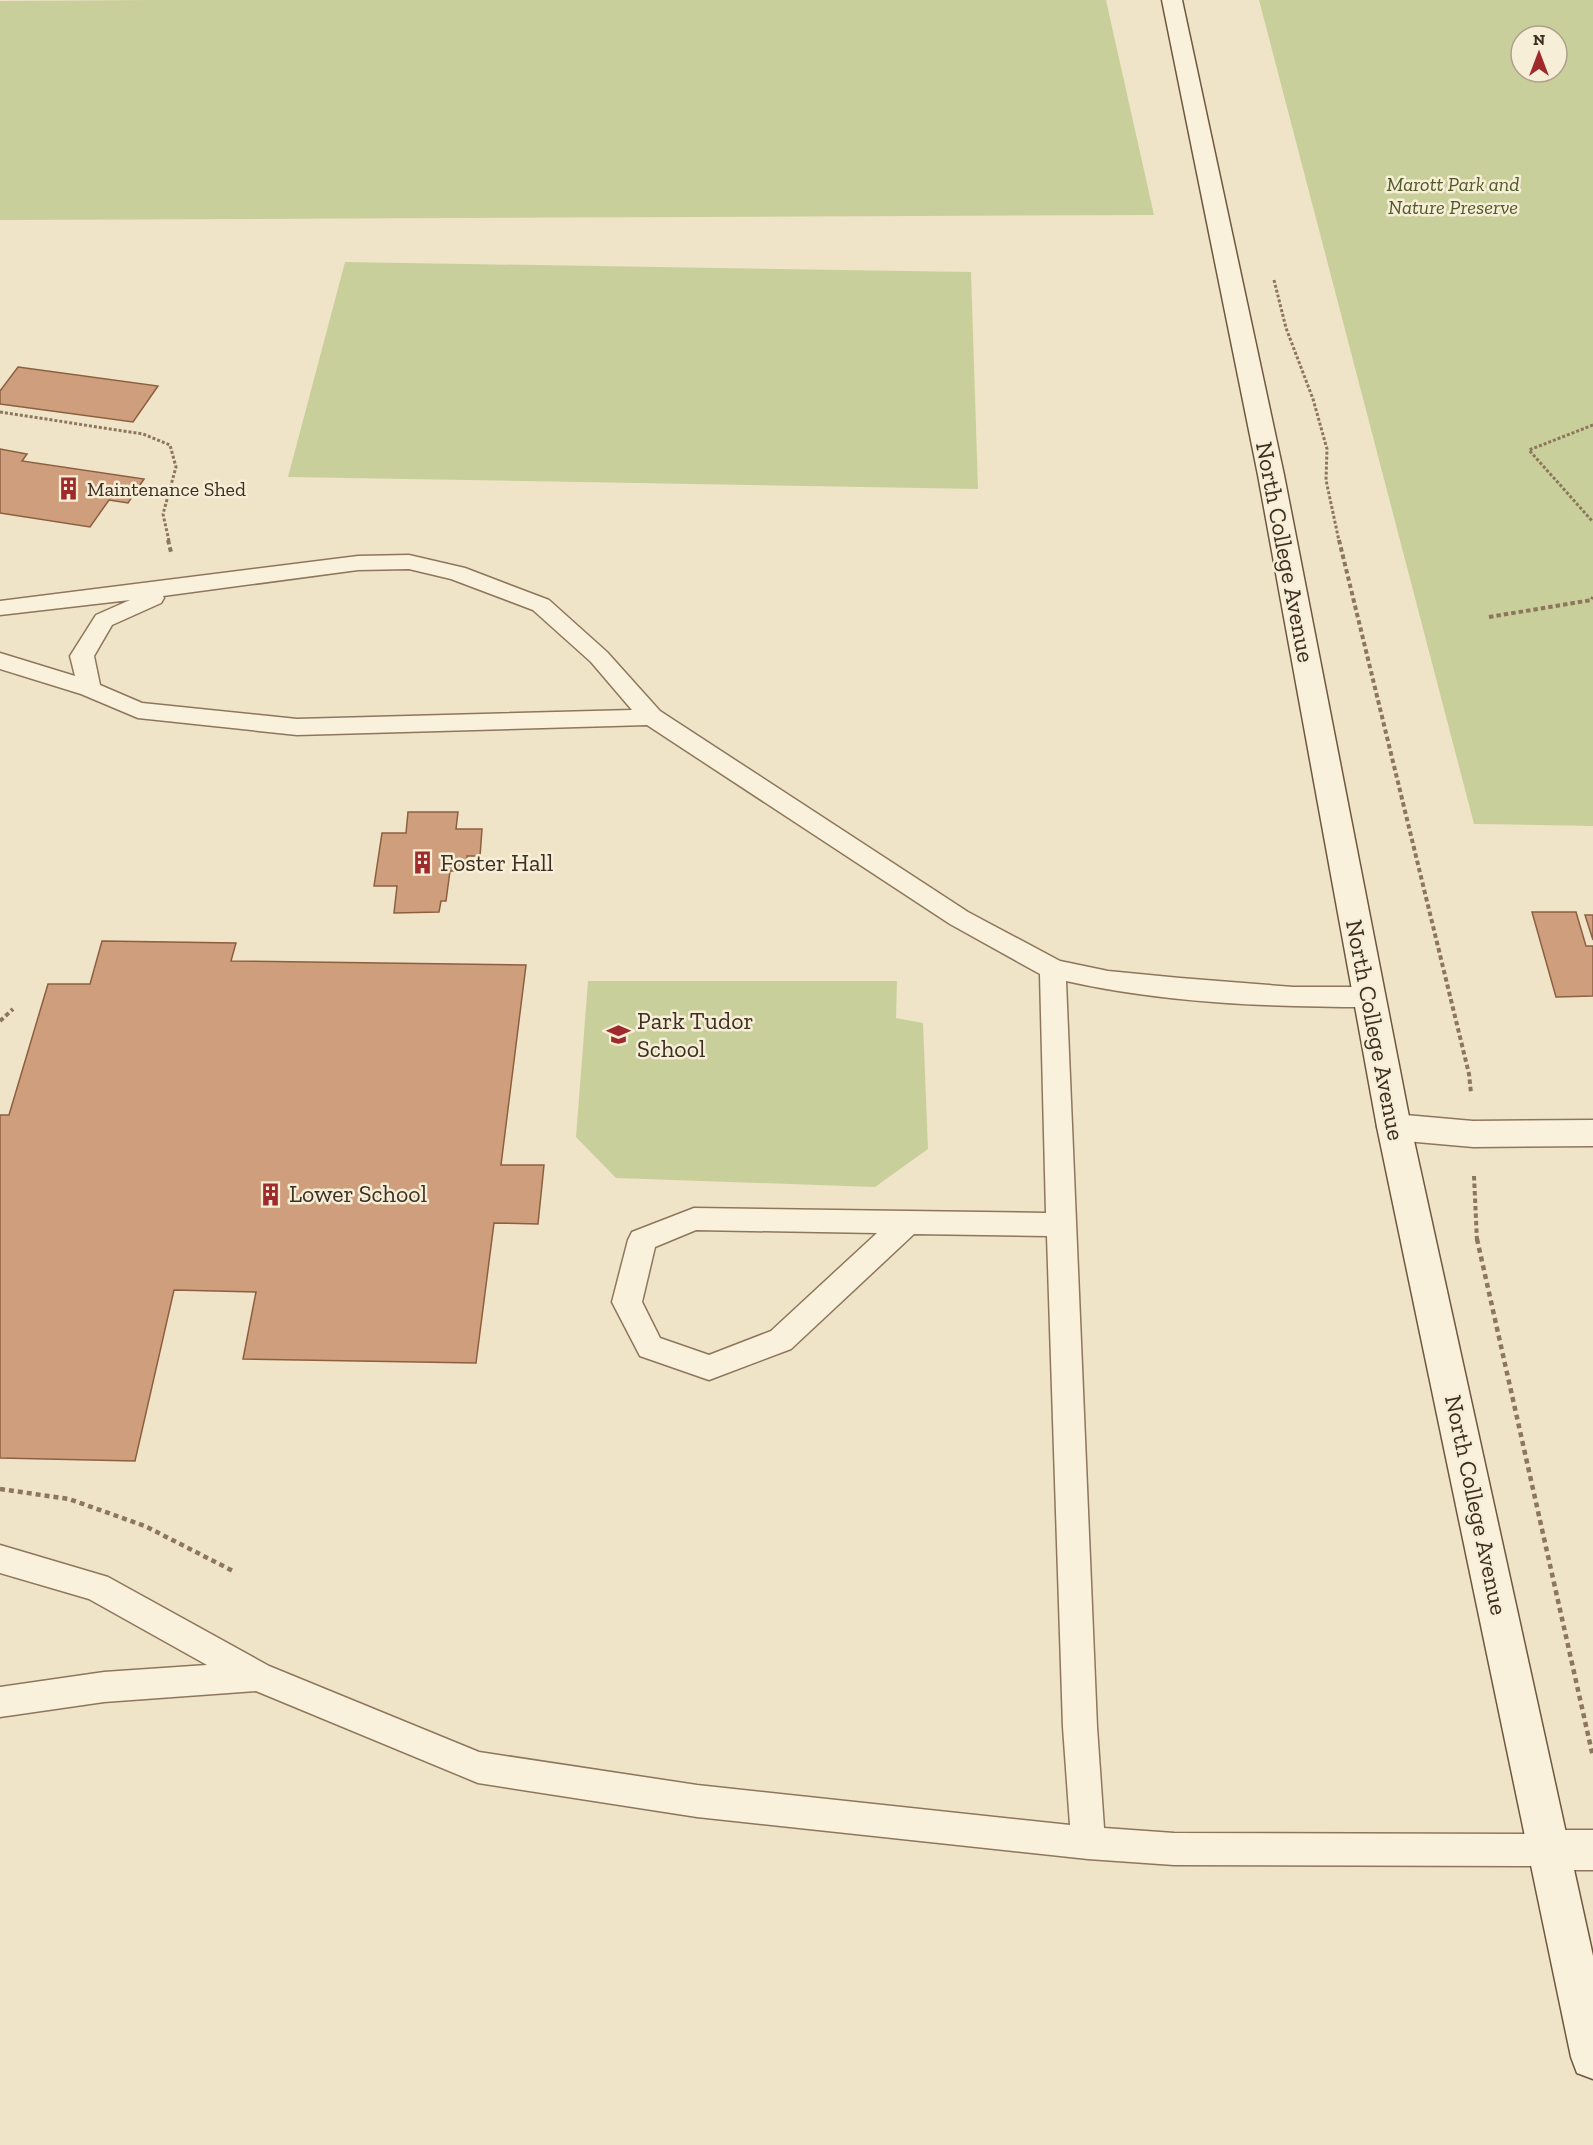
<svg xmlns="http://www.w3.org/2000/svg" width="1593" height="2145" font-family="'Zilla Slab',serif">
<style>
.green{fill:#c9cf9b;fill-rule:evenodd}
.building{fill:#cf9f7d;stroke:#8d5f41;stroke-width:1.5}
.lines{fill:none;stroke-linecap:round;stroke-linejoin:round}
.lane-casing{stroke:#8d765c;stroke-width:3}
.street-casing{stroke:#8d765c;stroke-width:3}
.secondary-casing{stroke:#6f573f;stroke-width:3}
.path-far2{stroke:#8d765c;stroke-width:3;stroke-dasharray:3 2;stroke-linecap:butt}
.path-far1{stroke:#8d765c;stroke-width:4;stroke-dasharray:4.5 3;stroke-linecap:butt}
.path{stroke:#8d765c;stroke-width:4.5;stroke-dasharray:5 4;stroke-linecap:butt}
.lane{fill:#faf1dc;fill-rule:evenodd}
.street{fill:#faf1dc;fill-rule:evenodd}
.secondary{fill:#faf1dc;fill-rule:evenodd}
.labels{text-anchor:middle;stroke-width:5;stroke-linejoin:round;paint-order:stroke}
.far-park-label{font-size:20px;font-style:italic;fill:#4d5a26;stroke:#f7eed8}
.far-poi-label{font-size:20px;fill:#3d2e20;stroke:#f7eed8;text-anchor:start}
.street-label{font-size:24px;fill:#3d2e20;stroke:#f7eed8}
.poi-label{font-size:24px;fill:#3d2e20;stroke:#f7eed8;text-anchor:start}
</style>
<rect width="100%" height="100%" fill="#f0e4c8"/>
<!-- green -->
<g class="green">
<path d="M149 0H1106L1154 215 0 220V1Z"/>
<path d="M1259 0H1593V826L1474 824ZM1521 36H1557V72H1521Z"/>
<path d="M345 262 971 272 978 489 288 477Z"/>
<path d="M588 981H897L896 1018 923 1023 928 1149 875 1187 616 1178 576 1137Z"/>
</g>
<!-- building -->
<g class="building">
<path d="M18 367 158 386 133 422 0 404V391Z"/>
<path d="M0 449 27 454 22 461 144 479 128 503 109 500 90 527 0 513Z"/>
<path d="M408 812H458L456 829H482L480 856H467L466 871H450L446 901H441L439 912 394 913 397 886H374L382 833H406Z"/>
<path d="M1532 912H1576L1586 946H1593V996L1556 997Z"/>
<path d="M1585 915H1593V940Z"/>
<path d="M102 941 236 943 231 961 526 965 501 1165H544L538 1224 494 1223 476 1363 243 1359 256 1292 174 1290 135 1461 0 1458V1115H9L48 984H90Z"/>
</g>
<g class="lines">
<defs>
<path id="lane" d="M409 555 465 568 549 600 607 652 660 711 968 912 1060 961 1108 971 1180 978 1293 987H1369L1378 990 1382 997 1378 1004 1369 1007C1268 1007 1164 1003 1066 981L1097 1727 1104 1828 1174 1833 1549 1834 1561 1838 1566 1850 1561 1862 1549 1866 1174 1865 1088 1859 697 1817 478 1783 256 1691 104 1702 0 1717V1687L104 1672 207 1665 89 1599 0 1573V1545L108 1577 269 1666 479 1752 697 1785 1070 1825 1063 1727 1047 1236 914 1234 791 1349 709 1380 640 1356 612 1302 628 1240 632 1232 694 1208 1046 1213 1040 974 950 924 647 725 297 735 138 718 81 694 0 669V653L75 676 70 656 96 615 130 600 0 615V601L358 556ZM409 569 451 579 533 610 591 662 632 710 297 719 142 703 100 685 94 656 112 625 161 603 164 598 163 596 358 570ZM696 1230 877 1233 771 1331 709 1355 660 1338 642 1302 655 1247Z"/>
<g id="street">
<path d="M1394 1114 1473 1121 1593 1120V1146L1473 1147 1394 1140 1382 1136 1377 1127 1382 1118Z"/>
<path d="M1549 1830H1593V1870H1549L1534 1864 1528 1850 1534 1836Z"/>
</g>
<path id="secondary" d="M1162 0H1182L1284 475 1411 1127 1593 1956V2079L1577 2073 1571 2057 1377 1127 1258 475Z"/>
</defs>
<!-- lane casing -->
<use href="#lane" class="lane-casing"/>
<!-- street casing -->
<use href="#street" class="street-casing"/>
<!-- secondary casing -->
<use href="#secondary" class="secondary-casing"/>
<!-- path-far2 -->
<g class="path-far2">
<path d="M1274 280 1286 328 1313 399 1327 449 1326 480 1339 541"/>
<path d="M0 412 143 434 170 445 176 467 163 514 169 541"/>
<path d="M1593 425 1529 450 1593 522"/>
</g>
<!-- path-far1 -->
<g class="path-far1">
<path d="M168 540 171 552"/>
<path d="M1339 540 1469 1074 1471 1093"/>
<path d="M1489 617 1592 600 1593 597"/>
<path d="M0 1021 13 1009"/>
<path d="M1474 1176 1477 1241"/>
</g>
<!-- path -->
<g class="path">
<path d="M1477 1239 1593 1757"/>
<path d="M0 1489 69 1499 145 1526 233 1571"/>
</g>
<!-- lane -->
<use href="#lane" class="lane"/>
<!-- street -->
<use href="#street" class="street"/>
<!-- secondary -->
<use href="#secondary" class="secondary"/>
</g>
<!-- icons -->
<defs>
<symbol id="building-bare" viewBox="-9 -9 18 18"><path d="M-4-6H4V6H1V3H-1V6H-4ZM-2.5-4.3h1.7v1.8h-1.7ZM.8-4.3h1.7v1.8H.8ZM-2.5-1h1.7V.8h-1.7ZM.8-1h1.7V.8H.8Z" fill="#9e2a2b" stroke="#f7eed8" stroke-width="2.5" paint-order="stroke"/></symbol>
<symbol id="school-bare" viewBox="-9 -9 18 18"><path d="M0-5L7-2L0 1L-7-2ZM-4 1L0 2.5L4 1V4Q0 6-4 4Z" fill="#9e2a2b" stroke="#f7eed8" stroke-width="2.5" paint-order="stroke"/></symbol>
</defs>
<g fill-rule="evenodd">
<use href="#building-bare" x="52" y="472" width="33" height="33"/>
<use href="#building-bare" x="406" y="846" width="33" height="33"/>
<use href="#school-bare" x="602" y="1018" width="33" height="33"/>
<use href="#building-bare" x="254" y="1178" width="33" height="33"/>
</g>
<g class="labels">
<!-- far-park labels -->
<g class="far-park-label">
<text x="1453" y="191">Marott Park and<tspan x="1453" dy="23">Nature Preserve</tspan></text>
</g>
<!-- far-poi labels -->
<g class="far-poi-label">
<text x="87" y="496">Maintenance Shed</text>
</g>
<!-- street labels -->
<g class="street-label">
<text transform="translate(1285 552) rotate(79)" y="8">North College Avenue</text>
<text transform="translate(1375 1030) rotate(79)" y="8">North College Avenue</text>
<text transform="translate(1476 1505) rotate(78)" y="8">North College Avenue</text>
</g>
<!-- poi labels -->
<g class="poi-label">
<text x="440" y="871">Foster Hall</text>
<text x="637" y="1029">Park Tudor<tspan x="637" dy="28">School</tspan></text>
<text x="289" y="1202">Lower School</text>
</g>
</g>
<!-- north arrow -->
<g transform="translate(1539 54)"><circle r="28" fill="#f7eed8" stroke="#ada18e" stroke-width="1.5"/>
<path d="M0-4.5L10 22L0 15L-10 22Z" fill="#9e2a2b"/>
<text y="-9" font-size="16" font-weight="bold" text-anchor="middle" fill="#3d2e20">N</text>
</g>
</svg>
